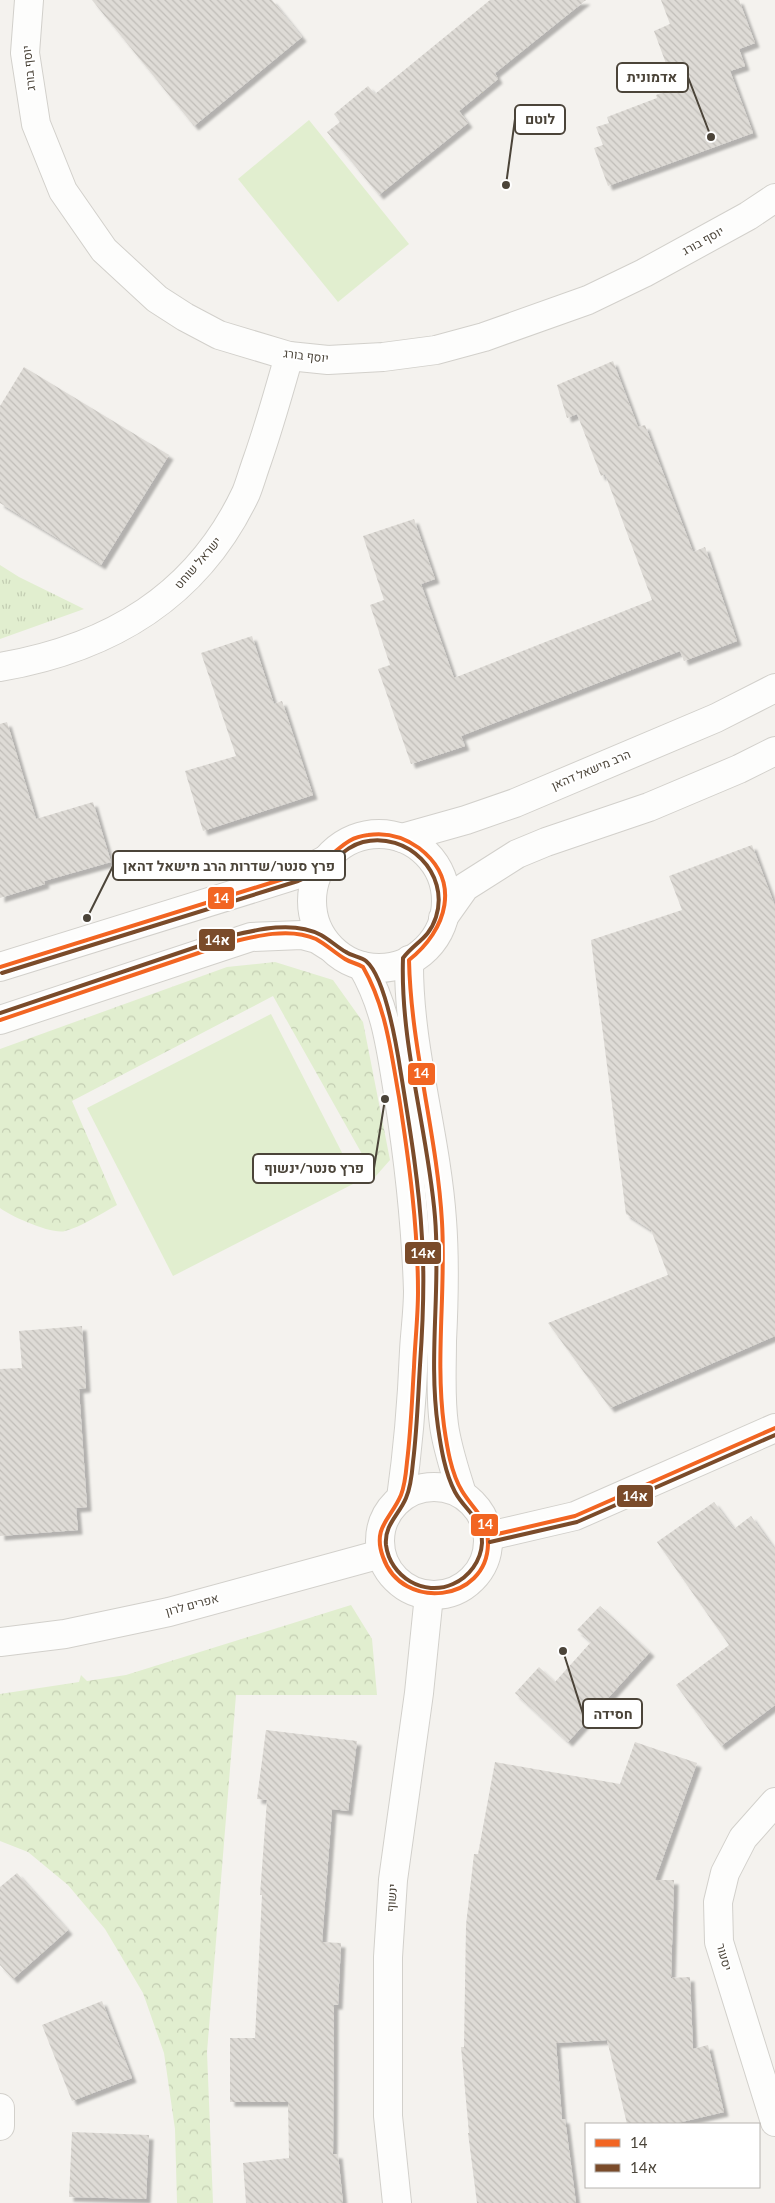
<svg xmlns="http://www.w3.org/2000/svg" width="775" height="2203" font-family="Lato,Heebo,sans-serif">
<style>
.grass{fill:url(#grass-tufts)}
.park{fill:url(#park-crowns)}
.pitch{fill:#e1eecf}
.building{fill:url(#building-back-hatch);filter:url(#shadow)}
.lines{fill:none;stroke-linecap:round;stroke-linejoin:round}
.minor-casing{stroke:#d2d0cb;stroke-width:30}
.tertiary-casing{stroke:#d2d0cb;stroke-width:30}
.minor{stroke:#fdfdfc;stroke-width:28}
.tertiary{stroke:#fdfdfc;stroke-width:28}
.bus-1-casing{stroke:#fff;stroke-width:8}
.bus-2-casing{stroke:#fff;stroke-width:8}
.bus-1{stroke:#f26522;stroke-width:4}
.bus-2{stroke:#7a4b2a;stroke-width:4}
.labels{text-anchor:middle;stroke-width:4;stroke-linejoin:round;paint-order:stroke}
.street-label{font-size:12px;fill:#4b4439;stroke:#fff}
.leader{fill:none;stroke:#4b4439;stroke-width:2}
.callout-dot{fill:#4b4439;stroke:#fff;stroke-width:2}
.callout{fill:#fff;stroke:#4b4439;stroke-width:2}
.callout-label{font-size:14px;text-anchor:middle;font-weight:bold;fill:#4b4439}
.line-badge{stroke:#fff;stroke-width:2}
.badge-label{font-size:14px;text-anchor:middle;font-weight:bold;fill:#fff}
</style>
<defs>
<pattern id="grass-tufts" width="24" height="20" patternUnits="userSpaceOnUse" patternTransform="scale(1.25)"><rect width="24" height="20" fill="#e1eecf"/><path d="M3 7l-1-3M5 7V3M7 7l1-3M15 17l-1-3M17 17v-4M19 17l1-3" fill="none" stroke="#c3cdb2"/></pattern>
<pattern id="park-crowns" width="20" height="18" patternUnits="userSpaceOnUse" patternTransform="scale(1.25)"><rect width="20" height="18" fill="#e1eecf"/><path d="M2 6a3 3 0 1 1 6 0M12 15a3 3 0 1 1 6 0" fill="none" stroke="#c3cdb2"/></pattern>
<pattern id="building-back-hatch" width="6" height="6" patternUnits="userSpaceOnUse" patternTransform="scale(1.25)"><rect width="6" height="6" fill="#dedbd6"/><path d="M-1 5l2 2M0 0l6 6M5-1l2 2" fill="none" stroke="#c0bdb8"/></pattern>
<filter id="shadow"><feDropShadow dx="4.5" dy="4.5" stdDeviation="1" flood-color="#0004"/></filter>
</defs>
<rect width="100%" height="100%" fill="#f4f2ee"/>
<!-- grass -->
<path class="grass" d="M0 565 19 577 84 609 0 639Z"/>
<!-- park -->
<g class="park">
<path d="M275 962 333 980 363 1022 390 1160 375 1177 273 996 72 1101 117 1205C102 1213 81 1227 65 1231 53 1235 10 1216 0 1208V1049L227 967Z"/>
<path d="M351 1605 372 1639 377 1695H236L207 2052 213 2203H177L175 2129 164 2053 143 1993 105 1929 68 1885 28 1852 0 1841V1694L79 1682 81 1675 87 1681 126 1675Z"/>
</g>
<!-- pitch -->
<g class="pitch">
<path d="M309 120 409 244 338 302 238 179Z"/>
<path d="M271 1014 357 1182 173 1276 87 1108Z"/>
</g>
<!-- building -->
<g class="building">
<path d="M92 0H272L302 37 194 126Z"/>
<path d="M490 0H586L495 73 498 79 459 111 468 123 379 195 327 132 340 122 334 114 368 86 375 94Z"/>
<path d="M661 0H739L755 43 739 49 745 66 730 71 753 133 608 186 594 148 603 145 596 127 609 123 607 117 657 98 656 95 675 88 654 31 670 24Z"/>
<path d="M613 361 638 427 645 425 693 552 705 547 737 641 684 661 680 651 461 736 465 746 411 764 378 669 390 665 370 605 384 600 363 536 414 519 435 579 421 584 454 678 652 600 605 474 601 476 577 414 567 418 557 385Z"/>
<path d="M24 367 169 455 101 565 0 503V406Z"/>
<path d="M252 636 274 704 282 701 313 795 203 831 185 771 236 756 201 653Z"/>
<path d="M7 722 36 819 93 802 111 862 44 881 45 884 0 898V724Z"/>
<path d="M752 845 775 906V1336L610 1408 548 1323 668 1275 651 1230 626 1214 591 940 682 910 669 876Z"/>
<path d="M82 1326 86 1388 79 1389 87 1507 76 1508 78 1530 0 1536V1369L22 1368 19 1331Z"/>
<path d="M714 1502 734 1529 751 1516 775 1550V1705L721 1746 676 1685 729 1645 657 1542Z"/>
<path d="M600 1606 650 1652 568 1742 515 1693 539 1667 555 1682 591 1642 577 1630Z"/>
<path d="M266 1730 357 1741 348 1811 332 1809 322 1942 341 1943 338 2005H334L333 2154H338L343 2203H246L243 2163 289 2158 288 2102H230V2038H255L262 1895H260L267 1800 257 1799Z"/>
<path d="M635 1742 697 1763 655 1880H674L671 1978 690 1977 693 2049 708 2045 724 2112 673 2124H627L607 2040 556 2043 562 2119H565L576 2203H477L468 2133H469L461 2047H464L466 1925 474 1854H478L495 1762 620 1784Z"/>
<path d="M17 1873 68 1930 13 1979 0 1965V1887Z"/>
<path d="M102 2001 132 2078 72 2101 42 2025Z"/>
<path d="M72 2132 149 2135 146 2199 69 2197Z"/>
</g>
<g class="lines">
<defs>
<g id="minor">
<path d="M29 0 25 53 36 124 63 191 104 250 157 299 185 317 219 335 289 356 328 360 383 357 436 350 484 337 588 300 644 273 748 216 775 198"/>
<path d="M0 667C110 648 197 597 246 493 250 483 253 472 257 461 269 427 279 391 289 356"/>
<path d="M409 960C408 1048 436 1133 442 1220 445 1260 444 1301 442 1341 442 1369 440 1397 444 1425 447 1448 455 1471 462 1494"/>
<path d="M362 966C387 1009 391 1051 399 1099 409 1163 416 1226 418 1291 418 1311 415 1331 414 1351 412 1400 408 1449 401 1498"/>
<circle cx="434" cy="1541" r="54"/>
<path d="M489 1536 575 1516 775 1428"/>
<path d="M0 1642 65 1634 169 1612 381 1554"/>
<path d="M775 1802 743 1838 725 1873 718 1902 719 1942 775 2122"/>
<path d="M0 2108V2126"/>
<path d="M397 2203 388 2116V1957L393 1880 419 1693 429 1595"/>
</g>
<g id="tertiary">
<circle cx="379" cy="901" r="67"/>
<path d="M402 838 466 820 515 803 716 718 775 688"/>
<path d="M443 918 465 887 517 854 546 842 649 807 739 769 775 751"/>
<path d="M0 967 296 875 325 860"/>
<path d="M0 1020 251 937 302 935 317 939 328 946"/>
</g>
</defs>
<!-- minor casing -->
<use href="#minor" class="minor-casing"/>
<!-- tertiary casing -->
<use href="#tertiary" class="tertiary-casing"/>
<!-- minor -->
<use href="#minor" class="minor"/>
<!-- tertiary -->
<use href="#tertiary" class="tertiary"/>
<defs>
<g id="bus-1">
<path d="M0 967 296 875C305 870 315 867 323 861 341 849 345 838 368 835 387 832 404 837 419 848 462 881 447 930 409 960 411 1049 437 1134 442 1222 446 1290 435 1358 444 1426 447 1447 451 1473 462 1491 474 1511 488 1517 488 1544 487 1602 402 1612 383 1557 372 1527 391 1519 401 1495 405 1485 406 1473 407 1462 411 1430 412 1399 414 1367 415 1342 418 1317 418 1292 418 1227 409 1161 399 1097 391 1052 386 1007 363 967 357 963 351 963 345 959 335 953 327 945 316 939 290 927 255 936 228 943L0 1020"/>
<path d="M489 1536 575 1516 775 1428"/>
</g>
<g id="bus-2">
<path d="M0 1013 226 937C255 930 293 920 321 935 330 940 337 947 346 952 352 956 361 957 366 961 386 978 397 1048 401 1074 410 1129 419 1183 422 1238 425 1280 423 1322 420 1365 418 1397 417 1430 413 1462 412 1474 411 1487 406 1498 399 1515 384 1525 386 1545 390 1577 424 1597 453 1584 469 1577 481 1561 482 1543 482 1517 466 1512 455 1492 445 1473 441 1448 438 1427 428 1357 441 1287 435 1217 428 1131 400 1045 403 958 415 942 429 939 436 917 450 873 407 831 363 842 348 846 340 856 328 865 319 872 308 876 298 881L2 973"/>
<path d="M490 1542 577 1522 775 1435"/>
</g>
</defs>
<!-- bus-1 casing -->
<use href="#bus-1" class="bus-1-casing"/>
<!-- bus-2 casing -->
<use href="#bus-2" class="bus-2-casing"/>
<!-- bus-1 -->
<use href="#bus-1" class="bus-1"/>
<!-- bus-2 -->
<use href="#bus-2" class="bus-2"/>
</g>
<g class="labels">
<!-- street labels -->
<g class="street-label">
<text transform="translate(29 68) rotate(-96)" y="4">יוסף בורג</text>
<text transform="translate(703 241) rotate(-29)" y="4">יוסף בורג</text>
<text transform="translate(306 356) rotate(7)" y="4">יוסף בורג</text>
<text transform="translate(198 563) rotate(-49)" y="4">ישראל שוחט</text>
<text transform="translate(591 770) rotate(-23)" y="4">הרב מישאל דהאן</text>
<text transform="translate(192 1605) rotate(-15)" y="4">אפרים לרון</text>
<text transform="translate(392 1898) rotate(-86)" y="4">ינשוף</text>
<text transform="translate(724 1957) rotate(75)" y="4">יסעור</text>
</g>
</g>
<!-- callouts -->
<path class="leader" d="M711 137L688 77M506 185L515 119M87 918L113 866M385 1099L374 1168M563 1651L583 1714"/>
<g class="callout-dot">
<circle cx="711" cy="137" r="5"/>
<circle cx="506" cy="185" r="5"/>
<circle cx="87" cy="918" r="5"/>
<circle cx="385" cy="1099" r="5"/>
<circle cx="563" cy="1651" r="5"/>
</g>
<g class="callout">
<rect x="617" y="63" width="71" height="29" rx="5"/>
<rect x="515" y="105" width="50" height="29" rx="5"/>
<rect x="113" y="851" width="232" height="29" rx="5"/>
<rect x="253" y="1154" width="121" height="29" rx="5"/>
<rect x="583" y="1699" width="59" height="29" rx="5"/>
</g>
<g class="callout-label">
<text x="652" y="82">אדמונית</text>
<text x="540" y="124">לוטם</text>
<text x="229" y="871">פרץ סנטר/שדרות הרב מישאל דהאן</text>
<text x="314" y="1173">פרץ סנטר/ינשוף</text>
<text x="613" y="1719">חסידה</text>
</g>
<g class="line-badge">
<rect x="207" y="886" width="28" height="24" rx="5" fill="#f26522"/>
<rect x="198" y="928" width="38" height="24" rx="5" fill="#7a4b2a"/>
<rect x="407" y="1062" width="29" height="24" rx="5" fill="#f26522"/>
<rect x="404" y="1241" width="38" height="24" rx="5" fill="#7a4b2a"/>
<rect x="616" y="1484" width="38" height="24" rx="5" fill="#7a4b2a"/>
<rect x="470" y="1513" width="29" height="24" rx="5" fill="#f26522"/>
</g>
<g class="badge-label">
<text x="221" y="903">14</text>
<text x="217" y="945">14א</text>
<text x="421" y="1078">14</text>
<text x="423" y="1258">14א</text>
<text x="635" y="1501">14א</text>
<text x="485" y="1529">14</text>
</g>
<!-- legend -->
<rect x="585" y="2123" width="175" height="65" fill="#ffffff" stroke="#b7b4b0"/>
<rect x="595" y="2139" width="25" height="8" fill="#f26522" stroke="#b7b4b0"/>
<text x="630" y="2148" font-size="15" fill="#4b4439">14</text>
<rect x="595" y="2164" width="25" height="8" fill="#7a4b2a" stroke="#b7b4b0"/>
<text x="630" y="2173" font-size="15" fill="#4b4439">14א</text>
</svg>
